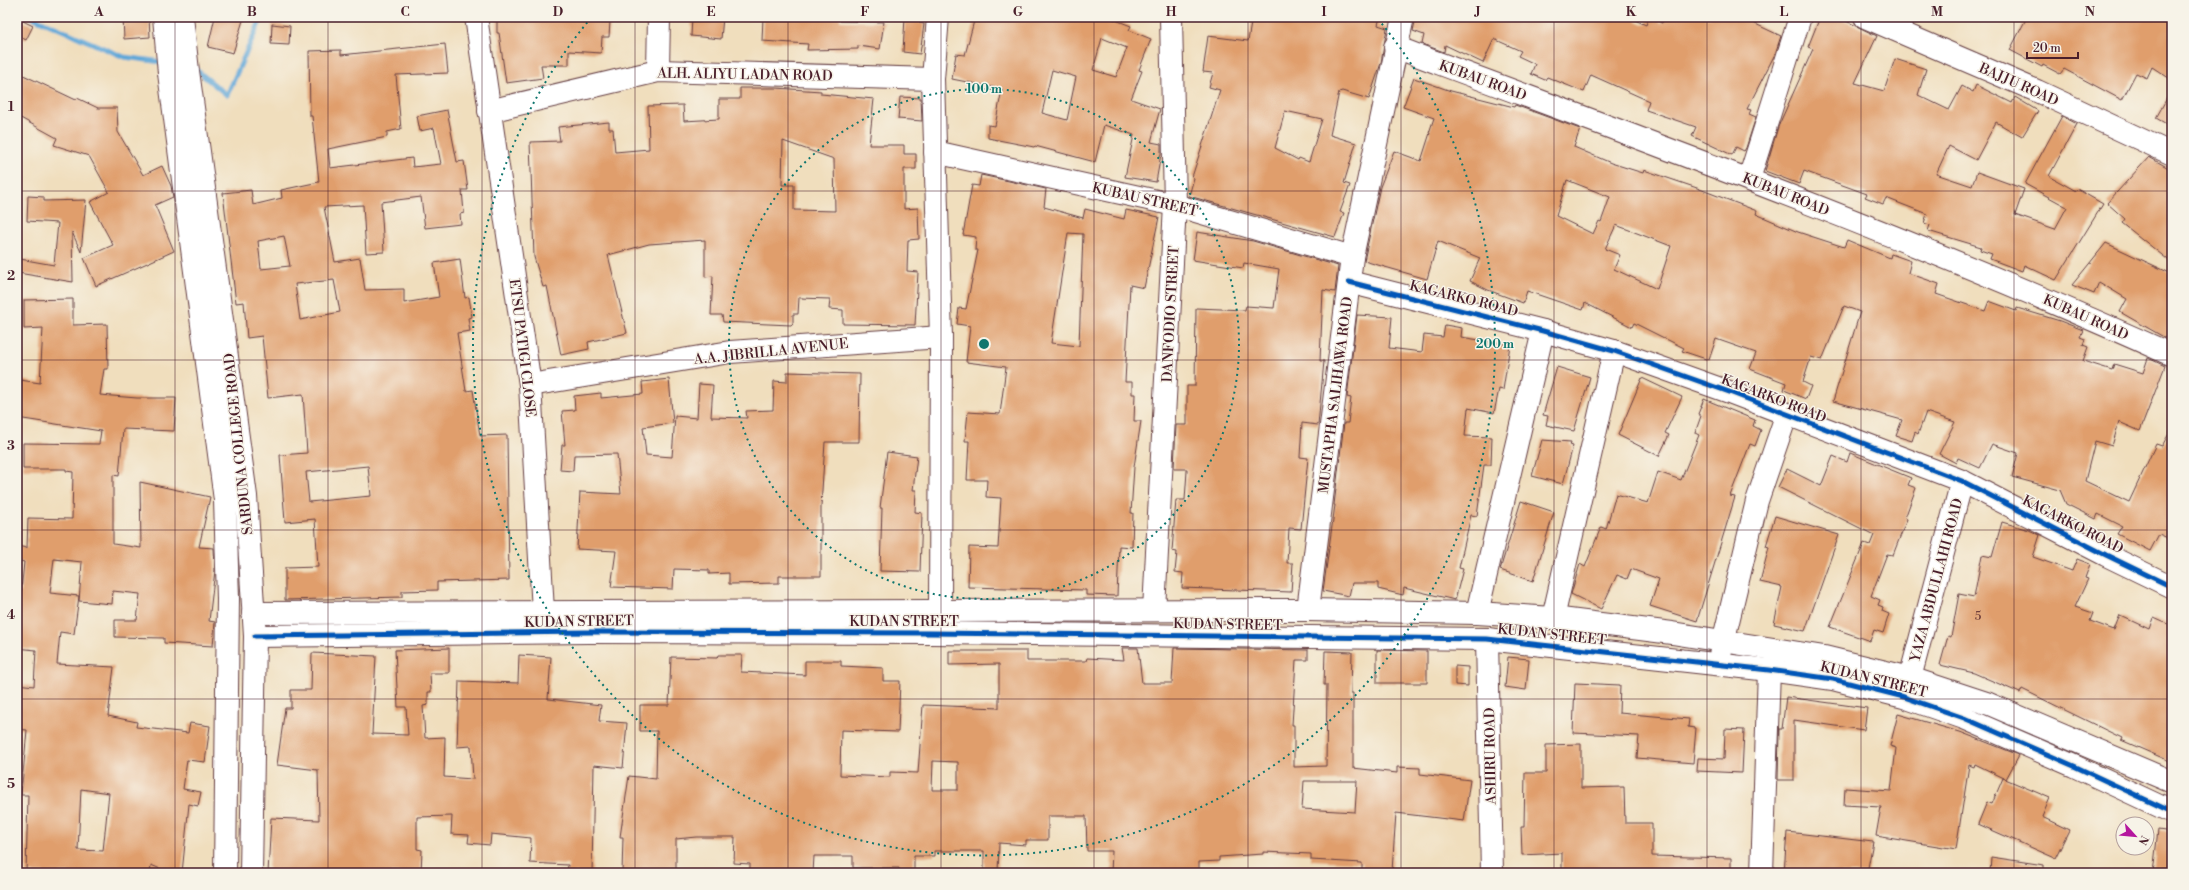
<svg xmlns="http://www.w3.org/2000/svg" width="2189" height="890" font-family="'Libre Bodoni',serif">
<style>
.lines{fill:none;stroke-linecap:round;stroke-linejoin:round}
.stream{stroke:#62a8d8;stroke-width:5}
.building{fill:#e09e6c;fill-rule:evenodd}
.minor-casing{stroke:#633c41;stroke-width:24}
.minor{stroke:#fff;stroke-width:22}
.cycleway-casing{stroke:#f7f3e8;stroke-width:8}
.cycleway{stroke:#0057b8;stroke-width:5}
.grid{fill:none;stroke:#4a1f2b;stroke-width:1;stroke-opacity:0.55}
.ring{fill:none;stroke:#0f766e;stroke-width:2;stroke-dasharray:2 4}
.labels{text-anchor:middle;stroke-width:3;stroke-linejoin:round;paint-order:stroke}
.number-label{font-size:12px;fill:#703f3b}
.street-label{font-size:14px;fill:#4a1f2b;stroke:#f7f3e8}
.centre{fill:#0f766e;stroke:#f7f3e8;stroke-width:2}
.ring-label{font-size:12px;text-anchor:middle;font-weight:bold;fill:#0f766e;stroke:#f7f3e8;stroke-width:3;stroke-linejoin:round;paint-order:stroke}
.neatline{fill:none;stroke:#4a1f2b;stroke-width:1.5}
.grid-label{font-size:13px;text-anchor:middle;font-weight:bold;fill:#4a1f2b}
</style>
<rect width="100%" height="100%" fill="#f7f3e8"/>
<filter id="ink" filterUnits="userSpaceOnUse"><feTurbulence type="fractalNoise" baseFrequency=".025" numOctaves="2"/><feDisplacementMap in="SourceGraphic" scale="8" xChannelSelector="R" yChannelSelector="G"/><feConvolveMatrix kernelMatrix="1 2 1 2 8 2 1 2 1" color-interpolation-filters="sRGB"/></filter>
<filter id="wash" filterUnits="userSpaceOnUse"><feTurbulence type="fractalNoise" baseFrequency=".012" numOctaves="4" result="noise"/><feDisplacementMap in="SourceGraphic" scale="16" xChannelSelector="R" yChannelSelector="G"/><feGaussianBlur stdDeviation="0.9" result="paint"/><feColorMatrix in="noise" values="0 0 0 0 0 0 0 0 0 0 0 0 0 0 0 0 0 1.4 0 .05"/><feComposite in="paint" operator="in"/></filter>
<g filter="url(#wash)">
<rect width="100%" height="100%" fill="#f0debd"/>
<g class="lines">
<!-- stream -->
<g class="stream">
<path d="M32 17 124 57 162 62"/>
<path d="M195 69 227 95 262 17"/>
</g>
</g>
<g id="blocks">
<!-- building -->
<g class="building">
<path d="M123 17H149L150 37 124 39Z"/>
<path d="M215 17H244L233 53 208 47Z"/>
<path d="M497 17H601V20L610 21 609 37H602L601 53 569 51V65H541L543 78 506 83 499 33H497Z"/>
<path d="M692 17H723L721 39 691 36Z"/>
<path d="M763 17H840V21L884 22 880 49 858 46V49L807 50 808 44 762 41Z"/>
<path d="M905 17H920V23L924 24 920 54 903 52Z"/>
<path d="M975 17H1108L1131 26 1129 30 1151 39 1139 70 1142 71 1131 99 1160 109 1151 142 1161 144V154L1156 182 1125 177 1134 135 1104 125 1095 162 1035 146 1034 147 988 138V125L995 126 1002 89 952 79 956 54 965 55ZM1102 38 1127 48 1116 77 1093 70ZM1052 70 1076 77 1067 120 1042 113Z"/>
<path d="M1252 17H1380L1378 25 1387 28 1381 63 1369 99 1342 91 1339 92 1330 135 1356 143 1344 183 1350 185 1340 212 1344 213 1335 237 1189 196 1194 178 1192 177 1220 90 1209 87 1213 73 1203 72 1208 36 1248 41ZM1285 111 1322 119 1309 162 1299 158 1298 160 1275 148Z"/>
<path d="M1416 17H1628L1646 25 1649 17 1662 23 1664 17H1750L1749 21 1781 36 1775 54 1747 109 1751 110 1749 114 1756 117 1746 148 1744 151 1736 147 1732 155 1692 136 1696 127 1646 110 1649 101 1591 75 1584 92 1547 77 1545 80 1531 74 1535 64 1518 56 1521 51 1494 39 1483 63 1445 45 1444 52 1422 44 1424 35 1413 31Z"/>
<path d="M1820 17H1838L1877 36 1855 83 1884 91 1895 59 1926 69 1918 95 1949 110 1962 86 1973 92 1976 85 2012 103 2015 97 2038 111 2022 137 1996 122 1976 160 1949 146 1936 174 1972 186 1977 172 2024 189 2015 215 2055 229 2067 207 2025 184 2062 116 2077 124 2049 176 2076 191 2077 189 2103 204 2056 280 2024 265 2022 271 1990 259 1992 254 1980 250 1981 247 1928 231 1930 225 1924 223 1927 214 1886 198 1883 204 1865 197 1867 194 1804 171 1799 184 1765 171 1778 127 1813 49 1808 47Z"/>
<path d="M2027 17H2172V80L2152 67 2147 78 2136 73 2122 100 2064 69 2060 74 2043 65 2042 67 2010 50Z"/>
<path d="M17 18 33 26 26 40 17 35Z"/>
<path d="M272 24 290 26 289 45 271 44Z"/>
<path d="M445 44 448 73 396 75 401 129 387 132V137L328 149 330 168 412 158 413 167 441 164 434 128 420 131 417 116 447 110 457 162 464 161 468 190H462L464 213 460 214 461 224 425 228 421 197 381 202 384 252 366 253 363 205 324 207 335 262 360 258 365 290 404 289V303L439 297 434 263 460 259 465 298 469 297 472 317 468 318 470 331 457 333 466 391 473 390 480 436 507 435 509 580 437 582V590L402 591V597L285 600V568L318 567 315 519 285 522 280 455 307 453 303 394 268 398 262 336 247 338 244 302 236 303 223 193 251 190 253 205 282 198 281 190 319 182 312 116H310L309 51 341 50V55ZM284 236 290 266 261 269 258 241ZM334 280 340 312 300 320 295 284ZM368 466 371 496 309 502 306 472Z"/>
<path d="M17 72 76 100 77 98 98 108H117L118 132 143 175 162 166 171 186 173 197 155 205 174 251 96 286 84 258 113 245 90 202 109 192 89 156 54 145 57 138 17 116Z"/>
<path d="M1414 78 1451 91 1514 107 1515 105 1580 129 1574 147 1611 163 1643 173 1644 170 1697 188 1757 211 1756 214 1798 232 1844 247 1847 240 1890 258 1891 254 1911 261 1908 273 1939 284 1936 294 1985 311 1989 301 2016 311 2017 308 2060 321 2083 330 2080 337 2085 339 2083 345 2088 347 2083 361 2112 370 2114 364 2143 373 2148 358 2165 366 2140 431 2119 422 2112 446 2095 441 2085 481 2129 502 2156 444 2162 446 2172 428V540L2159 534 2150 551 2117 534 2122 526 2098 514 2096 519 2066 504 2060 490 2012 477 2018 453 1992 444 1980 468 1958 458 1956 463 1939 454 1955 422 1926 412 1918 434 1915 432 1912 441 1896 436 1902 420 1833 401 1860 312 1844 306 1822 360 1811 357 1803 382 1811 386 1806 399 1784 390 1786 383 1750 369 1756 353 1716 339 1709 360 1682 351 1684 348 1634 323 1632 327 1585 303 1583 310 1527 291 1523 303 1488 290 1470 281 1480 258 1438 241 1427 279 1364 261 1380 187 1394 151 1421 161 1430 133H1429L1434 118 1403 107ZM1567 180 1610 197 1601 222 1599 221 1593 234 1556 216ZM1616 225 1671 246 1657 289 1614 269 1620 255 1605 249Z"/>
<path d="M740 88H776L821 91V94L874 99 869 145H904V154H916V169H904V209L918 208 919 239 908 240 907 271 918 272 915 325 843 324V310L829 309 830 299 799 298 798 314H793V323L791 325 723 322 722 315H711L713 276 705 277V240L649 244 608 255 627 333 588 342 589 349 561 355 547 286 543 287 534 257 530 142 560 141 558 127 609 122V129H613L615 152 649 149 648 106 683 105 684 121 719 119V99H740ZM783 141 834 159 835 211 794 210V185H782Z"/>
<path d="M2172 89V127L2156 118Z"/>
<path d="M900 97 921 98 922 121 898 119Z"/>
<path d="M2149 157 2172 170V263L2122 223 2125 219 2107 203Z"/>
<path d="M981 175 1046 189 1044 207 1083 218 1085 209 1124 219 1126 210 1159 217 1144 288 1130 285 1125 382H1132V394H1135L1134 421H1141L1134 467 1131 513H1133L1132 547 1119 546 1117 596 1086 595V590L968 587 969 547 998 548 1001 498 986 497 987 480H967L969 441H965L968 412 1000 414 1006 367 966 362 970 326 957 324 959 308 966 309 978 250H975L976 237 963 235 972 185 979 186ZM1068 233 1083 234 1079 346 1051 343Z"/>
<path d="M28 196 44 197V201L86 200 81 252 72 232 73 282 18 273 20 259 54 265 58 223 27 221Z"/>
<path d="M1197 232 1253 241 1338 266 1335 292 1323 290 1320 361H1324L1318 425 1302 423 1300 457 1308 458 1301 529 1289 528 1287 563H1293L1291 592 1182 588 1183 573 1175 572 1177 552 1172 551 1176 500H1185L1187 471V469H1174L1176 425H1187V386H1195L1196 308 1245 310 1246 306 1274 308 1279 269 1244 263 1243 268 1193 260Z"/>
<path d="M2106 243 2172 274V336L2169 340 2120 312 2127 299 2099 282 2094 294 2072 285Z"/>
<path d="M73 299V325L107 324 108 369H104L100 395 137 398H176L174 431 123 429 119 476 113 475V544L141 548 140 482 210 497 199 547 214 548 215 570 209 621 215 622 213 646 164 643V638L115 637V620H137L140 594 113 591 112 604 79 601 82 562 54 559 50 593 79 596 74 634 60 632 57 664 114 667 108 716 137 722 136 727 188 733 190 723 210 726 205 762 187 760 183 789 201 792 198 806 189 804 182 873H170L151 865 150 873H26L28 795H21L27 730 17 729V684L34 686 36 650 17 648 20 620H17V591L21 592 24 562 17 560V546L27 548 28 518 72 519 73 472 66 471V469H23V443L99 444 101 431 17 418 20 380 40 383 43 328 24 329V300ZM81 789 109 793 103 851 78 850Z"/>
<path d="M1357 315 1392 317 1389 348 1422 352 1424 335 1443 337 1445 325 1462 328 1461 337 1510 345 1503 390 1499 389 1494 413 1468 408 1465 436 1492 437 1491 465H1484L1477 516 1471 515 1459 568 1463 569 1455 600 1404 588 1403 595 1378 589V583H1352L1349 596 1323 591 1335 505H1334L1344 423H1348L1351 398 1347 397Z"/>
<path d="M1557 367 1590 377 1574 431 1546 425 1548 416 1543 415Z"/>
<path d="M787 372 860 374 859 442H825L821 506V576H779V583L729 584V573L709 574V570L674 569 673 589 611 587 616 551 577 549 580 492 621 494 617 454 574 455 573 471 560 470 562 445H565L562 411 575 410 574 396 601 393V398L643 394 642 382 669 379 673 423 643 427 646 455 672 457 675 416 697 418 699 384 713 385 711 417 747 418 746 411 773 410 774 381 787 382Z"/>
<path d="M1642 378 1682 397 1665 433 1669 435 1659 456 1618 435Z"/>
<path d="M1704 399 1755 420 1753 426 1761 430 1755 446 1750 444 1730 496 1735 497 1697 621 1650 606 1659 579 1631 569 1627 579 1617 575 1601 609 1571 594 1580 564 1585 567 1601 527 1606 529 1616 494 1648 503 1658 472 1681 480 1699 435 1695 433 1701 416 1698 414Z"/>
<path d="M1542 440 1571 442 1570 445 1573 446 1563 484 1532 476Z"/>
<path d="M887 452 917 456 913 490H916L915 512 922 513 920 572 880 571 882 508H880Z"/>
<path d="M1850 453 1911 478 1908 485 1916 488 1905 518 1907 519 1893 555 1887 554 1871 596 1880 600 1878 605 1883 607 1882 611 1889 614 1883 633 1874 630 1870 641 1830 627 1864 543 1870 545 1874 535 1778 487 1787 469 1821 486 1833 456 1847 462Z"/>
<path d="M1521 501 1554 512 1533 581 1500 570Z"/>
<path d="M1775 516 1839 535 1805 631 1774 624 1782 587 1760 582 1769 547 1766 546Z"/>
<path d="M2002 522 2029 530 2040 535 2033 557 2072 571 2077 559 2090 564 2085 578 2088 579 2075 607 2093 613 2090 621 2114 630 2120 615 2150 629 2154 618 2172 626V762L2121 740 2122 738 2022 689 2020 693 1974 673 1940 665 1948 636 1951 637 1959 594 1974 597 1982 555 1992 557Z"/>
<path d="M449 648V673H430L431 692H428V705L423 706 425 738 445 737 444 777 473 779 471 746 457 747 459 681 518 683 519 655 551 657 548 699 601 705 599 721 627 723 623 768 594 765 592 873H567L568 865 530 863 531 838 491 834 490 845 468 843 469 835 451 834 452 816 417 817V849L422 850 421 873H268L271 818 319 820 318 770 277 765 285 708H291V690H311L312 653 376 656 372 734 408 735 406 707H398L395 650Z"/>
<path d="M1122 648H1138L1142 683H1172L1174 648 1308 650V660H1296L1292 725H1294V767L1326 766 1327 685H1324L1325 651 1352 652 1351 693H1353V768L1397 773V767L1420 768V774L1470 780 1464 821 1396 813 1392 871 1362 870V863L1311 860V854L1263 852V854L1219 857V861L1199 862V873H1111L1112 851H1087L1086 816H1048V840H1026V845L999 843 998 873H984V851H934V856H914V873H899V868H853V856H814L813 873H750V864L734 863 735 837H696L676 839V873H622L623 837H620L629 776 656 779 657 731H640V705H669L671 657 717 658 718 655H742L741 672 805 675V661H841V666L883 668V681H900L898 732 841 730 840 775 890 777V772L918 773 923 705 999 708V664L949 665V651H1027V661H1086L1087 658 1124 660ZM933 761 958 762V790H932ZM1304 781H1357L1355 812 1302 809Z"/>
<path d="M1377 650 1427 651V683H1377Z"/>
<path d="M1508 657 1529 659 1526 690 1505 687Z"/>
<path d="M1455 666 1468 667V686L1455 685Z"/>
<path d="M1575 683 1620 685 1619 713 1689 719 1688 727 1696 728 1693 763 1637 758 1639 736 1573 733Z"/>
<path d="M1786 697 1867 708 1864 730 1794 720V780H1778L1779 729H1782Z"/>
<path d="M1898 714 1960 732 2019 755 2006 779 1975 764 1974 767 1969 765 1956 849 1876 836 1881 807 1844 805 1845 788 1891 791 1896 748 1890 746Z"/>
<path d="M1725 729 1744 730 1742 773 1697 771 1698 758 1724 759Z"/>
<path d="M1581 744V788L1624 787 1625 823H1652V856L1731 858V873H1562V853L1522 855 1521 827H1524L1525 773H1546V745Z"/>
<path d="M2003 778 2050 798 2042 817 2069 830 2055 858 1978 824 1987 802 1992 804Z"/>
<path d="M2158 830 2172 832V873H2153Z"/>
<path d="M1787 832 1873 842 1867 873H1784Z"/>
<path d="M1991 857 2044 865V873H1990Z"/>
</g>
</g>
</g>
<g filter="url(#ink)">
<use href="#blocks" fill-opacity="0" stroke="#633c41" stroke-width="1"/>
<g class="lines">
<defs>
<g id="minor">
<path d="M164 17 169 73 225 500 228 599 225 873"/>
<path d="M182 17 188 71 246 496 255 636 251 873"/>
<path d="M476 17 530 385 543 611"/>
<path d="M938 17 933 79 941 337 940 610"/>
<path d="M1865 17 2037 91 2172 154"/>
<path d="M1395 47C1656 144 1918 240 2172 355"/>
<path d="M658 71 659 17"/>
<path d="M489 111 658 71 933 79"/>
<path d="M935 152 1175 205 1352 257"/>
<path d="M1749 179 1800 17"/>
<path d="M1349 282 1543 331 1614 351 1732 393 1962 481 2106 555 2172 587"/>
<path d="M530 385 730 352 941 337"/>
<path d="M1154 610 1175 205 1171 17"/>
<path d="M1308 610 1352 257 1403 17"/>
<path d="M253 613 1308 610 1477 613 1553 618 1672 633 1824 657 1910 678 1989 704 2172 782"/>
<path d="M1477 613 1543 331"/>
<path d="M1553 618 1614 351"/>
<path d="M255 636 589 632 931 633 1487 639 1769 670 1833 679 1904 697 1964 718 2074 766 2172 812"/>
<path d="M1487 639 1492 873"/>
<path d="M1720 655 1757 501 1786 416"/>
<path d="M1910 678 1962 481"/>
<path d="M1762 873 1769 670"/>
</g>
</defs>
<!-- minor casing -->
<use href="#minor" class="minor-casing"/>
<!-- minor -->
<use href="#minor" class="minor"/>
<defs>
<g id="cycleway">
<path d="M1349 282 1543 331 1614 351 1732 393 1962 481 2106 555 2172 587"/>
<path d="M255 636 589 632 931 633 1487 639 1769 670 1833 679 1904 697 1964 718 2074 766 2172 812"/>
</g>
</defs>
<!-- cycleway casing -->
<use href="#cycleway" class="cycleway-casing"/>
<!-- cycleway -->
<use href="#cycleway" class="cycleway"/>
</g>
</g>
<!-- grid -->
<path class="grid" d="M175 17V873M328 17V873M482 17V873M635 17V873M788 17V873M941 17V873M1094 17V873M1248 17V873M1401 17V873M1554 17V873M1707 17V873M1861 17V873M2014 17V873M17 191H2172M17 360H2172M17 530H2172M17 699H2172"/>
<!-- distance rings -->
<g class="ring">
<circle cx="984" cy="344" r="255"/>
<path d="M1378 19A511 511 0 1 1 590 19"/>
</g>
<g class="labels">
<!-- number labels -->
<g class="number-label">
<text x="1978" y="620">5</text>
</g>
<!-- street labels -->
<g class="street-label">
<text transform="translate(745 74) rotate(1)" y="5">ALH. ALIYU LADAN ROAD</text>
<text transform="translate(1483 80) rotate(20)" y="5">KUBAU ROAD</text>
<text transform="translate(2019 84) rotate(24)" y="5">BAJJU ROAD</text>
<text transform="translate(1786 194) rotate(22)" y="5">KUBAU ROAD</text>
<text transform="translate(1145 199) rotate(13)" y="5">KUBAU STREET</text>
<text transform="translate(1464 298) rotate(14)" y="5">KAGARKO ROAD</text>
<text transform="translate(1170 314) rotate(-87)" y="5">DANFODIO STREET</text>
<text transform="translate(2086 317) rotate(24)" y="5">KUBAU ROAD</text>
<text transform="translate(523 348) rotate(83)" y="5">ETSU PATIGI CLOSE</text>
<text transform="translate(771 351) rotate(-6)" y="5">A.A. JIBRILLA AVENUE</text>
<text transform="translate(1335 395) rotate(-83)" y="5">MUSTAPHA SALIHAWA ROAD</text>
<text transform="translate(1774 398) rotate(21)" y="5">KAGARKO ROAD</text>
<text transform="translate(238 444) rotate(-96)" y="5">SARDUNA COLLEGE ROAD</text>
<text transform="translate(2073 524) rotate(27)" y="5">KAGARKO ROAD</text>
<text transform="translate(1936 580) rotate(-75)" y="5">YAZA ABDULLAHI ROAD</text>
<text transform="translate(579 621) rotate(-1)" y="5">KUDAN STREET</text>
<text x="904" y="626">KUDAN STREET</text>
<text transform="translate(1228 624) rotate(1)" y="5">KUDAN STREET</text>
<text transform="translate(1552 634) rotate(6)" y="5">KUDAN STREET</text>
<text transform="translate(1874 679) rotate(14)" y="5">KUDAN STREET</text>
<text transform="translate(1490 756) rotate(-91)" y="5">ASHIRU ROAD</text>
</g>
</g>
<circle cx="984" cy="344" r="6" class="centre"/>
<g class="ring-label">
<text x="984" y="93">100 m</text>
<text x="1495" y="348">200 m</text>
</g>
<!-- margin -->
<rect width="2189" height="890" fill="none" stroke="#f7f3e8" stroke-width="44"/>
<!-- north arrow -->
<g transform="translate(2135 836) rotate(117)"><circle r="19" fill="#f7f3e8" stroke="#b29e9c"/>
<path d="M0-3L7 15L0 10L-7 15Z" fill="#b5179e"/>
<text y="-6" font-size="11" font-weight="bold" text-anchor="middle" fill="#4a1f2b">N</text>
</g>
<!-- scale -->
<path d="M2027 52v6h51v-6" fill="none" stroke="#4a1f2b" stroke-width="2"/>
<text x="2033" y="52" font-size="12" fill="#4a1f2b" stroke="#f7f3e8" stroke-width="3" paint-order="stroke">20 m</text>
<rect x="22" y="22" width="2145" height="846" class="neatline"/>
<g class="grid-label">
<text x="99" y="16">A</text>
<text x="252" y="16">B</text>
<text x="405" y="16">C</text>
<text x="558" y="16">D</text>
<text x="711" y="16">E</text>
<text x="865" y="16">F</text>
<text x="1018" y="16">G</text>
<text x="1171" y="16">H</text>
<text x="1324" y="16">I</text>
<text x="1478" y="16">J</text>
<text x="1631" y="16">K</text>
<text x="1784" y="16">L</text>
<text x="1937" y="16">M</text>
<text x="2090" y="16">N</text>
<text x="11" y="111">1</text>
<text x="11" y="280">2</text>
<text x="11" y="450">3</text>
<text x="11" y="619">4</text>
<text x="11" y="788">5</text>
</g>
</svg>
